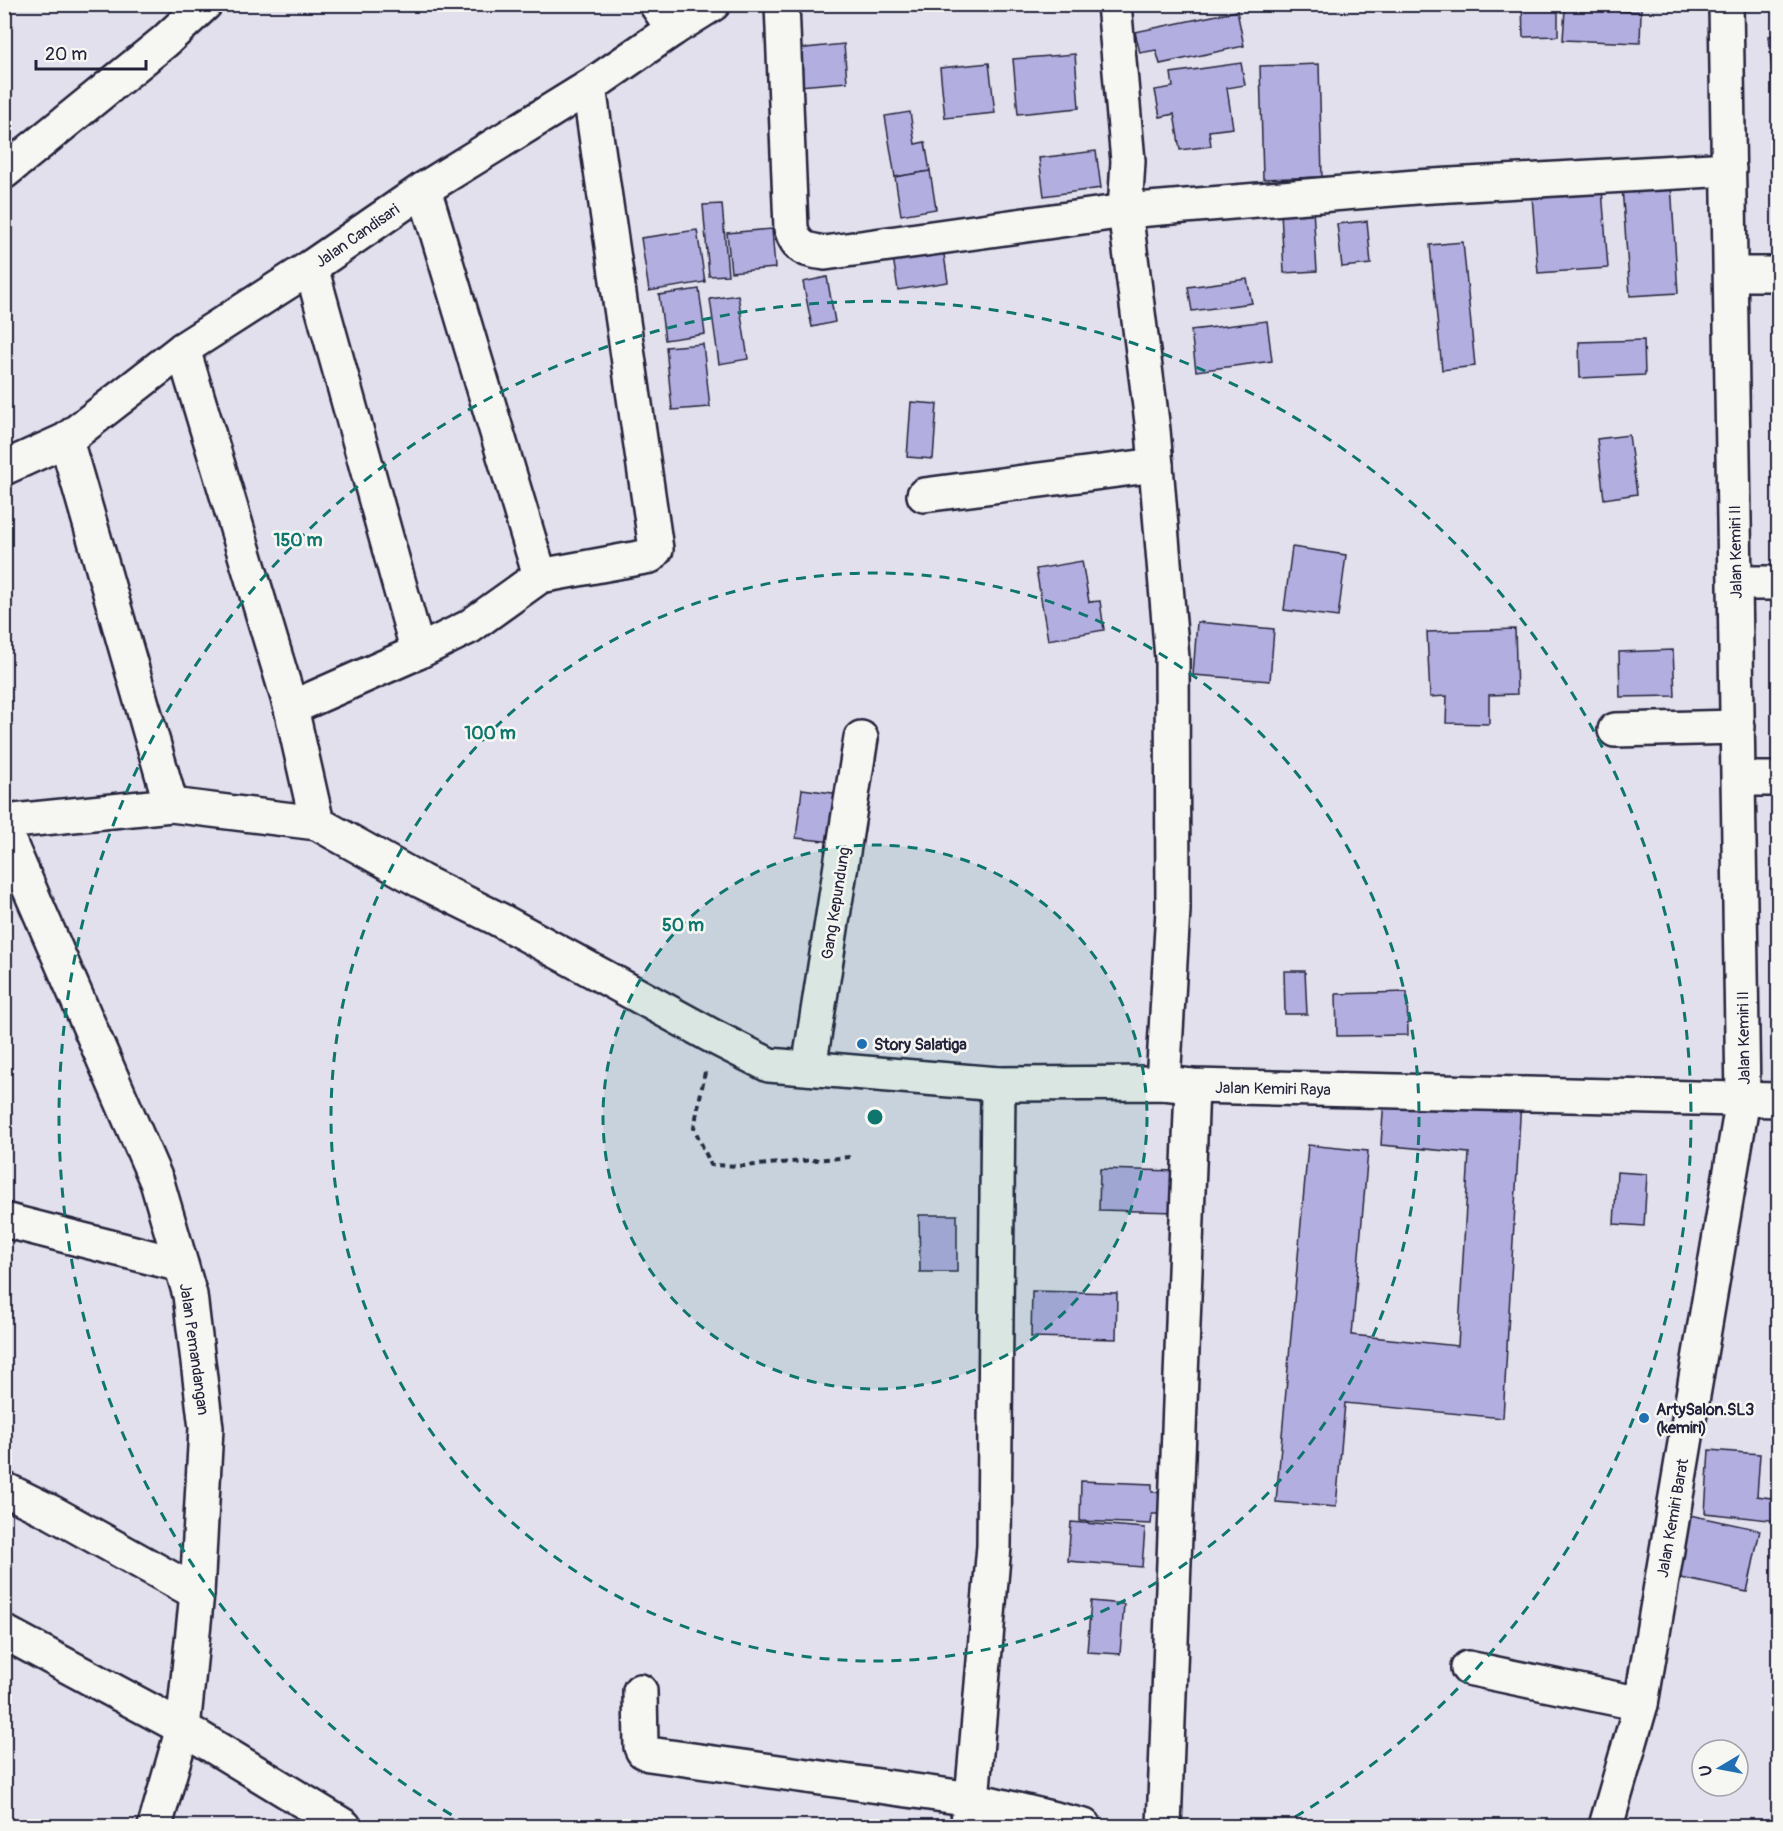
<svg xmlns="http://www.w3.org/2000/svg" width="1783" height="1831" font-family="Pangolin,sans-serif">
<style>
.building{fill:#b2aee0;stroke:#22223b;stroke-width:1.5}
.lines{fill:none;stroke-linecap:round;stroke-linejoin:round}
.minor-casing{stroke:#22223b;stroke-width:38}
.path{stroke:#22223b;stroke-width:4;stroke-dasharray:6 4.5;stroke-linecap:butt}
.minor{stroke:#f6f6f2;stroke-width:33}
.ring{fill:none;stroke:#0f766e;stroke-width:3;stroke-dasharray:10 8}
.poi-dot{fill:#1f6fb2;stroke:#f6f6f2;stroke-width:2}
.labels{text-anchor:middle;stroke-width:5;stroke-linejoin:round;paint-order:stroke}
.street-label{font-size:16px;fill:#22223b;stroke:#f6f6f2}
.poi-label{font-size:16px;font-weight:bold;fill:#22223b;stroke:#f6f6f2;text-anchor:start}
.centre{fill:#0f766e;stroke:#f6f6f2;stroke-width:3}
.ring-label{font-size:18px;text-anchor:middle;font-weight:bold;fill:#0f766e;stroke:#f6f6f2;stroke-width:5;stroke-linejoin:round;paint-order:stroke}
</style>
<rect width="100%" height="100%" fill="#e2e0ed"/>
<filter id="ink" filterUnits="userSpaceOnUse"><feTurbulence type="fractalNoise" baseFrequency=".0167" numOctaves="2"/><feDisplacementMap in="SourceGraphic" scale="12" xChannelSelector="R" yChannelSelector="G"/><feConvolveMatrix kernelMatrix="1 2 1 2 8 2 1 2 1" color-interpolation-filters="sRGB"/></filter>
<g filter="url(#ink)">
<!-- building -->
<g class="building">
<path d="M1522 4H1558V36L1523 37Z"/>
<path d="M1565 4H1641V12L1565 9Z"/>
<path d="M1565 9 1641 12 1640 43 1563 40Z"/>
<path d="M1237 11 1244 46 1160 64 1156 50 1140 53 1135 32Z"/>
<path d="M1778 35V86H1773L1769 36Z"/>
<path d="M844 44 847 82 799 86 796 49Z"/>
<path d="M1075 54 1079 108 1018 114 1013 59Z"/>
<path d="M989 63 995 113 945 118 940 68Z"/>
<path d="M1241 63 1245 85 1227 88 1233 128 1209 131 1211 146 1180 150 1174 114 1160 117 1155 90 1173 87 1171 73Z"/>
<path d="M1319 64 1322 177 1263 179 1260 66Z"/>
<path d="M910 112 915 144 925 142 930 171 895 177 885 116Z"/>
<path d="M1096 151 1101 188 1044 196 1039 158Z"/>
<path d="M930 171 936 209 901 215 895 177Z"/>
<path d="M1671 184 1678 293 1630 296 1622 187Z"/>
<path d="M1602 190 1608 268 1538 273 1532 196Z"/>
<path d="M722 204 728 275 709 276 703 205Z"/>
<path d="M1313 209 1317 271 1284 273 1281 211Z"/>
<path d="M1367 221 1371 264 1342 267 1337 224Z"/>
<path d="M772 229 775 268 731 272 727 233Z"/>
<path d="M697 230 705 282 649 291 641 238Z"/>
<path d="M1463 242 1475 366 1442 370 1430 245Z"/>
<path d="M943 248 948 282 898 290 893 257Z"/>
<path d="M827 277 835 322 812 327 803 282Z"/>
<path d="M1247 279 1252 303 1192 311 1188 287Z"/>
<path d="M699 289 705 334 665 340 659 295Z"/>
<path d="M738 295 748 359 719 364 710 299Z"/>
<path d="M1267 321 1272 361 1196 371 1191 330Z"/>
<path d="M1644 340 1645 375 1580 378 1579 342Z"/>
<path d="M703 344 710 407 672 410 666 347Z"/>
<path d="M911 402 937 404 933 459 907 457Z"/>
<path d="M1629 435 1637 494 1604 499 1597 439Z"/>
<path d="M1292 547 1346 555 1338 617 1284 610Z"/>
<path d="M1082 561 1089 602 1100 601 1104 630 1048 640 1036 569Z"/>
<path d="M1197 622 1274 629 1270 681 1193 675Z"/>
<path d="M1515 629 1517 694 1489 695V724L1446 723 1447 696 1430 697 1427 632Z"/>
<path d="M1673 650 1675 696 1620 697 1619 652Z"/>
<path d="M802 789 840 794 833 842 796 838Z"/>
<path d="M1284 971H1305L1307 1014H1285Z"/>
<path d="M1407 992 1408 1035 1337 1036 1336 994Z"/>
<path d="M1384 1097 1521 1100 1503 1418 1345 1403 1336 1507 1276 1502 1308 1145 1368 1151 1352 1335 1458 1346 1469 1153 1381 1145Z"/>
<path d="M1100 1169 1177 1171 1176 1212 1099 1210Z"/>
<path d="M1617 1172 1647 1174 1644 1226 1614 1224Z"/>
<path d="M919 1215H957V1272H920Z"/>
<path d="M1032 1291 1117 1293 1116 1339 1031 1337Z"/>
<path d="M1709 1450 1760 1454 1757 1496 1778 1499V1521L1705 1513Z"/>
<path d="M1081 1481 1152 1484V1492H1160L1158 1514H1152L1151 1524 1080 1521Z"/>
<path d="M1685 1514 1760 1530 1747 1592 1672 1576Z"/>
<path d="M1071 1522 1145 1528 1142 1567 1068 1561Z"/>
<path d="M1091 1601 1124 1604 1120 1654 1087 1652Z"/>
</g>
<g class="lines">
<defs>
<g id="minor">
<path d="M656 4 673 29"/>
<path d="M782 4 791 228C797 249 806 250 825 253L1125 211 1416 187 1729 169"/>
<path d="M1114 4 1128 161 1125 211 1153 430 1172 658 1173 910 1163 1083"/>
<path d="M4 172 164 42 205 4"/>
<path d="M424 189 540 576"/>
<path d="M311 267 418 652"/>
<path d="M1731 274H1778"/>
<path d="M183 349 291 708"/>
<path d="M66 440 171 805"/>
<path d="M4 468 66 440 183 349 311 267 424 189 589 87 673 29 713 4"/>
<path d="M924 495 1156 465"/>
<path d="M1736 583H1778"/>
<path d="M1615 730 1738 727"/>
<path d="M1739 779H1778"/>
<path d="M4 822 171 805 317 823 421 881 498 919 712 1036 769 1065 998 1084 1163 1083 1192 1086 1778 1100"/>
<path d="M317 823 291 708 418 652 469 627 540 576 650 556 656 549 589 87"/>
<path d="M4 830 157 1182 190 1295 206 1428 197 1593 183 1728 155 1826"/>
<path d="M809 1068 861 738"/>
<path d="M4 1220 181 1265"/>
<path d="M4 1489 53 1513 197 1593"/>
<path d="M4 1632 183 1728 344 1826"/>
<path d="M1468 1668 1641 1704"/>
<path d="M640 1691 641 1747 643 1751 649 1754 972 1799 1084 1826"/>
<path d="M967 1826 972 1799 994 1546 998 1084"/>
<path d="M1164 1826 1192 1086"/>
<path d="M1606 1826 1641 1704 1743 1099 1726 4"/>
</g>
</defs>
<!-- minor casing -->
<use href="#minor" class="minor-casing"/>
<!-- path -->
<path class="path" d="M705 1072 694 1128 711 1165 745 1166 850 1157"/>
<!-- minor -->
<use href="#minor" class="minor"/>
</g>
</g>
<!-- distance rings -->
<circle cx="875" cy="1117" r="272" fill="#0f766e" fill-opacity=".12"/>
<g class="ring">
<circle cx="875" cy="1117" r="272"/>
<circle cx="875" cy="1117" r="544"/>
<path d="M467 1824A816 816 0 1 1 1283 1824"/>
</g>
<!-- markers -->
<g class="poi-dot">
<circle cx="862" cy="1044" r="6"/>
<circle cx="1644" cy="1418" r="6"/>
</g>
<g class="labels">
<!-- street labels -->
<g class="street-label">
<text transform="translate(357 235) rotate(-35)" y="6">Jalan Candisari</text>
<text transform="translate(1735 552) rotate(-91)" y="6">Jalan Kemiri II</text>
<text transform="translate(835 903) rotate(-81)" y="6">Gang Kepundung</text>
<text transform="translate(1743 1038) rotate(-91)" y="6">Jalan Kemiri II</text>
<text transform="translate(1273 1088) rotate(1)" y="6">Jalan Kemiri Raya</text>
<text transform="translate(195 1349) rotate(82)" y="6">Jalan Pemandangan</text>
<text transform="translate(1672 1518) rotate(-80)" y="6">Jalan Kemiri Barat</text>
</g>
<!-- poi labels -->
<g class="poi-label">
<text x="874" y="1050">Story Salatiga</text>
<text x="1656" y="1415">ArtySalon.SL3<tspan x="1656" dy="18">(kemiri)</tspan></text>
</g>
</g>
<circle cx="875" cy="1117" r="9" class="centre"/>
<g class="ring-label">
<text x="298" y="546">150 m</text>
<text x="490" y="739">100 m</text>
<text x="683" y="931">50 m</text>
</g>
<!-- margin -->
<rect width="1783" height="1831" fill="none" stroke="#f6f6f2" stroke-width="24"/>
<rect x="12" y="12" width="1759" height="1807" fill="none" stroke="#22223b" stroke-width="2" filter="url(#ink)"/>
<!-- north arrow -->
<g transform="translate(1720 1768) rotate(260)"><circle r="28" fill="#f6f6f2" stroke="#a1a1a9" stroke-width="1.5"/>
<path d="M0-4.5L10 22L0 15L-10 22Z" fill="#1f6fb2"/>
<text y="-9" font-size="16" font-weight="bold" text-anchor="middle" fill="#22223b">U</text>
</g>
<!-- scale -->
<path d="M36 60v9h110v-9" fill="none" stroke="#22223b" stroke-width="3"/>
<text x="45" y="60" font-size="18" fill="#22223b" stroke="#f6f6f2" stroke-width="4.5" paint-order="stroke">20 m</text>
</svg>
